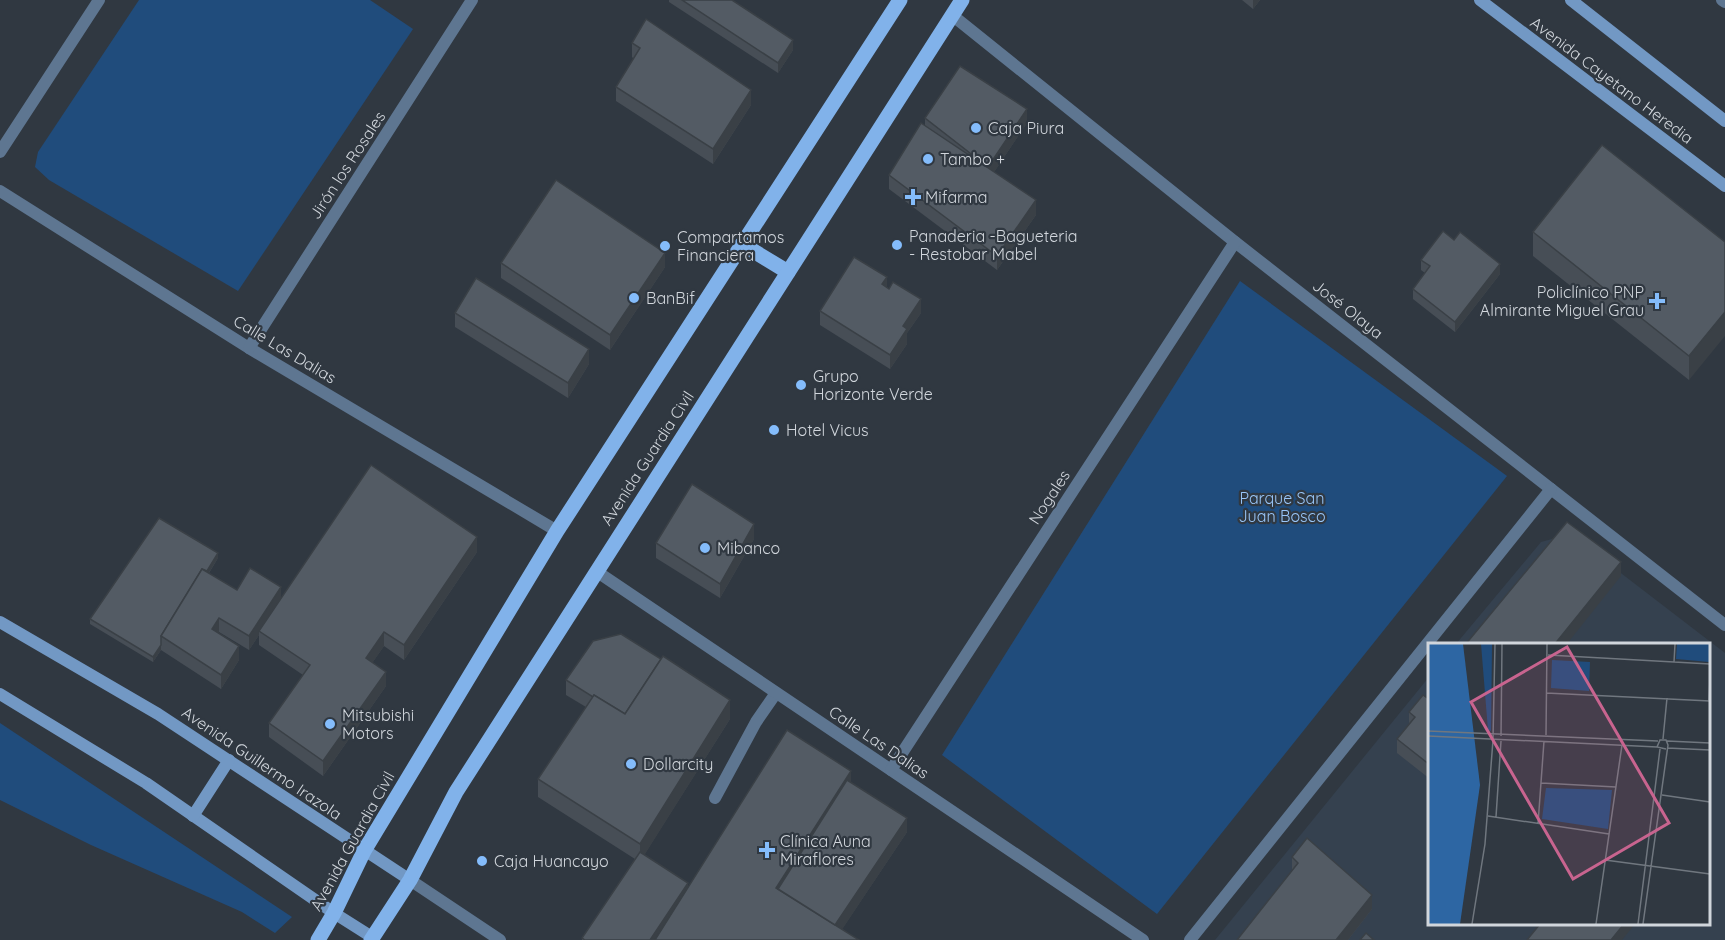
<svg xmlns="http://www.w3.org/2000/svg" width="1725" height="940" font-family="Quicksand,sans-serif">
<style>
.built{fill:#35414f}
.green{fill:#204c7c}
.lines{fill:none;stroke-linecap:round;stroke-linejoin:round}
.service{stroke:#5e7691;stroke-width:12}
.minor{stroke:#5e7691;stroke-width:12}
.secondary{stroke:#7298c4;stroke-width:12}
.primary{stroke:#81b2ea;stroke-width:15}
.wall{fill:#474e56}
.shaded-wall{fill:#3a4046}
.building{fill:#535b64;stroke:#3a4046;stroke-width:1.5}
.poi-dot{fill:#84bcfb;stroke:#303841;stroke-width:2}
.labels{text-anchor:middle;stroke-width:4.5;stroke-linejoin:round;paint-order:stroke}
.street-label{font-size:16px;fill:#d1d6dc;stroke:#303841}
.poi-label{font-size:16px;fill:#d1d6dc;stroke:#303841;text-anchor:start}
.park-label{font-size:16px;fill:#99c6f9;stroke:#303841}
.inset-road{fill:none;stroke:#70777f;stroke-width:1.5}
.view{fill:#c8648f;fill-opacity:0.15;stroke:#c8648f;stroke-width:3}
.inset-edge{fill:none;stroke:#d1d6dc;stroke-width:3}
</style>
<rect width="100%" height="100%" fill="#303841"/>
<!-- built -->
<path class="built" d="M1570 534 1725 653V940H1215L1429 677 1430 924H1708V644H1456L1541 542Z"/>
<!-- green -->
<g class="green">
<path d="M139 0H370L413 29 238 291 49 180 35 167 38 152Z"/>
<path d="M1240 281 1507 476 1157 914 942 755Z"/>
<path d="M0 723 292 917 275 933 242 912 91 845 0 800Z"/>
</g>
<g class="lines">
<!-- service -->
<g class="service">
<path d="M1722 0 1725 2"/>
<path d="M715 798 756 722 776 693"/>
</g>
<!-- minor -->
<g class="minor">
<path d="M952 15 1235 242 1725 625"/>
<path d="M0 152 99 0"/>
<path d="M0 191 249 348 557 531"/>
<path d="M249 348 472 0"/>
<path d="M596 571 1143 940"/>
<path d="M891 770 1235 242"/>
<path d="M410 880 500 940"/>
<path d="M1190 940 1551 489"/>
</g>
<!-- secondary -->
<g class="secondary">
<path d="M1480 0 1725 186"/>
<path d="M1571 0 1725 121"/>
<path d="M0 622 158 714 410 880"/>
<path d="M0 694 146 783 334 913 372 937"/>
<path d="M193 816 229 760"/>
</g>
<!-- primary -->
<g class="primary">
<path d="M742 244 788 272"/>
<path d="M318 940 334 913 364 851 557 531 900 0"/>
<path d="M371 940 410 880 456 792 962 0"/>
</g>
</g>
<!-- wall -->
<g class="wall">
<path d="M669 0H732L793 50 778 73 669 2Z"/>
<path d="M1242 0H1260L1253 9Z"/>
<path d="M632 43 751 105 713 164 616 101V87L634 59 632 57Z"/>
<path d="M925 118 1027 123 994 172 1036 215 997 270 889 189V175L925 125Z"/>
<path d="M1533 232 1725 242 1689 380 1533 256Z"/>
<path d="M1421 260 1500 274 1455 332 1413 299V289L1425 273 1421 270Z"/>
<path d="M501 263 665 267 610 350 501 278Z"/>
<path d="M887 287 921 313 907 333V344L890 369 820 325V311Z"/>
<path d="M455 313 589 364 568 398 455 327Z"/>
<path d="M754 539 720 598 656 558V543Z"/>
<path d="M477 552 404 660 384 646 372 663 386 686 323 776 269 737V723L303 675 259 645V635L249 650 219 632V633L239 660 221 689 161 650 153 662 90 624V619L218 558 209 573 237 590 281 599Z"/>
<path d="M566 680 730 719 644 855 688 888 851 782 907 832 842 929 859 940H582V938L635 859 538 797V779L586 707 566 695Z"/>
<path d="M1430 700V779L1397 753V739L1409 725V712Z"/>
<path d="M1292 857 1372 909 1348 940H1237L1292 872Z"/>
</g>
<!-- shaded-wall -->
<g class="shaded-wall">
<path d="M1253 0H1260L1253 9Z"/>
<path d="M793 40V50L778 73V63Z"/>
<path d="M751 90V105L713 164V149Z"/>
<path d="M1027 109V123L988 181V167Z"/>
<path d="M1036 200V215L997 270V256Z"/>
<path d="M665 253V267L610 350V335Z"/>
<path d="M1500 264V274L1455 332V322Z"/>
<path d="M887 277V291L882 284Z"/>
<path d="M921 299V313L907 333V344L890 369V355L903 326Z"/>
<path d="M1725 312V336L1689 380V356Z"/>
<path d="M589 349V364L568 398V383Z"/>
<path d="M754 524V539L720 598V584Z"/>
<path d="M477 537V552L404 660V645Z"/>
<path d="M218 553V558L167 640 165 638Z"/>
<path d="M1621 562V576L1566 645H1554Z"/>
<path d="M281 587V601L259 631V635L249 650V636Z"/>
<path d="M219 618V632L212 644V629Z"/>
<path d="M384 632V646L366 672V658Z"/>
<path d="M161 645V650L153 662V657Z"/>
<path d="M239 646V660L221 689V675Z"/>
<path d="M386 672V686L323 776V761Z"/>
<path d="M730 700V719L640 862V844Z"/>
<path d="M851 771V789L783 896 776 888Z"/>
<path d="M907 818V832L835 940 833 928Z"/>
<path d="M688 883V897L659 940H650Z"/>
<path d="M1372 895V909L1348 940H1336Z"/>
<path d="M1624 924H1635L1622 940H1611Z"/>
</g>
<!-- building -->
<g class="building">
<path d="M682 0H732L793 40 778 63Z"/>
<path d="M646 19 751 90 713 149 616 87 640 48 632 43Z"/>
<path d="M960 66 1027 109 988 167 925 118Z"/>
<path d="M921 123 1036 200 997 256 889 175Z"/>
<path d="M1602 145 1725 242V312L1689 356 1533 232Z"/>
<path d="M556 180 665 253 610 335 501 263Z"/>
<path d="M1443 231 1454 240 1460 232 1500 264 1455 322 1413 289 1430 266 1421 260Z"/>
<path d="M854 257 887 277 882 284 889 289 893 282 921 299 903 326 907 329 890 355 820 311Z"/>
<path d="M476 278 589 349 568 383 455 313Z"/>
<path d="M371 465 477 537 404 645 384 632 366 658 386 672 323 761 269 723 310 665 259 631Z"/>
<path d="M692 484 754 524 720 584 656 543Z"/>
<path d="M159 518 218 553 207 571 202 569 161 636V645L153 657 90 619Z"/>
<path d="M1567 522 1621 562 1554 645H1465Z"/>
<path d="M250 568 281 587 249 636 219 618 212 629 239 646 221 675 161 636 202 569 237 590Z"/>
<path d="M621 634 661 659 625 714 594 695 593 697 566 680 593 641Z"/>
<path d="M663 656 730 700 640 844 538 779 594 695 625 714Z"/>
<path d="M1423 695 1430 700V765L1397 739 1415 717 1409 712Z"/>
<path d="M787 730 851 771 776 888 859 940H655Z"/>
<path d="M847 780 907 818 835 925 778 889Z"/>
<path d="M1307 838 1372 895 1336 940H1237L1298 863 1292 857Z"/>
<path d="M640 852 688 883 650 940H585L582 938Z"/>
<path d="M1540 924H1624L1611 940H1527Z"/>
<path d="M1366 933 1374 940H1360Z"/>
</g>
<!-- markers -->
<g class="poi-dot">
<circle cx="976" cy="128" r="6"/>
<circle cx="928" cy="159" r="6"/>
<path d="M910 188h6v6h6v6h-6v6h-6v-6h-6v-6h6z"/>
<circle cx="897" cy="245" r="6"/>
<circle cx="665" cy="246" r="6"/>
<circle cx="634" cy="298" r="6"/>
<path d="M1654 292h6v6h6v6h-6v6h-6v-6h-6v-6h6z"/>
<circle cx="801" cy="385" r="6"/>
<circle cx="774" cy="430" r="6"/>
<circle cx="705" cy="548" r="6"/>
<circle cx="330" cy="724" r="6"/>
<circle cx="631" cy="764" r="6"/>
<path d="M764 841h6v6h6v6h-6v6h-6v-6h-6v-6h6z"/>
<circle cx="482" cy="861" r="6"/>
</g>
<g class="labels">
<!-- street labels -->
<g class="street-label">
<text transform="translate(1612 80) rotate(37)" y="6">Avenida Cayetano Heredia</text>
<text transform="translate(347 165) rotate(-57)" y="6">Jirón los Rosales</text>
<text transform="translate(1348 309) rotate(38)" y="6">José Olaya</text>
<text transform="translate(285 349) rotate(31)" y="6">Calle Las Dalias</text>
<text transform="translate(647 458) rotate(-57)" y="6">Avenida Guardia Civil</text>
<text transform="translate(1049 497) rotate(-57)" y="6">Nogales</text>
<text transform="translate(879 742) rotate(34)" y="6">Calle Las Dalias</text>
<text transform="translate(262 763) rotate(34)" y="6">Avenida Guillermo Irazola</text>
<text transform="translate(352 841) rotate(-61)" y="6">Avenida Guardia Civil</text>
</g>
<!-- poi labels -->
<g class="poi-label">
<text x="988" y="134">Caja Piura</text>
<text x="940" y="165">Tambo +</text>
<text x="925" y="203">Mifarma</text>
<text x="909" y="242">Panaderia -Bagueteria<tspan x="909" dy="18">- Restobar Mabel</tspan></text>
<text x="677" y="243">Compartamos<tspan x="677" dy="18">Financiera</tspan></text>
<text x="1644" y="298" text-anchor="end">Policlínico PNP<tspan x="1644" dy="18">Almirante Miguel Grau</tspan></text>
<text x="646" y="304">BanBif</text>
<text x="813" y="382">Grupo<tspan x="813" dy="18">Horizonte Verde</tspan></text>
<text x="786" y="436">Hotel Vicus</text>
<text x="717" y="554">Mibanco</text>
<text x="342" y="721">Mitsubishi<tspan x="342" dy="18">Motors</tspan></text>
<text x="643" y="770">Dollarcity</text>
<text x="780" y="847">Clínica Auna<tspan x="780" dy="18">Miraflores</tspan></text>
<text x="494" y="867">Caja Huancayo</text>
</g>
<!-- park labels -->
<g class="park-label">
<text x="1282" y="504">Parque San<tspan x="1282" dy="18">Juan Bosco</tspan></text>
</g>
</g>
<!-- overview -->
<g transform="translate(1428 643)">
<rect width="282" height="282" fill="#303841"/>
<path d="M53 1H64L63 88 60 87ZM249 1H282L281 19 248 16ZM124 17 162 19 161 48 123 45ZM118 145 184 147 180 186 114 176Z" fill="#204c7c"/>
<path d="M0 1H35L52 142 32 281H0Z" fill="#2d66a3"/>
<path class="inset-road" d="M120 12 282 21M246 19 247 1M118 50 282 58M281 57 282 36M0 88 230 98M118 92 119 1M0 93 229 104M73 93 74 1M65 95 67 1M235 96 239 55M239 98 282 100M239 105 282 107M113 140 188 144M234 152 282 159M60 173 181 191M68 174 73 98M110 181 116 98M177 217 282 231M44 281 57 201 65 97M168 281 194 102M210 281 232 106M215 281 240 102 238 97H232L229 104 238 106"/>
<path class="view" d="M139 4 241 180 145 236 43 59Z"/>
<rect width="282" height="282" class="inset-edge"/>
</g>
</svg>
